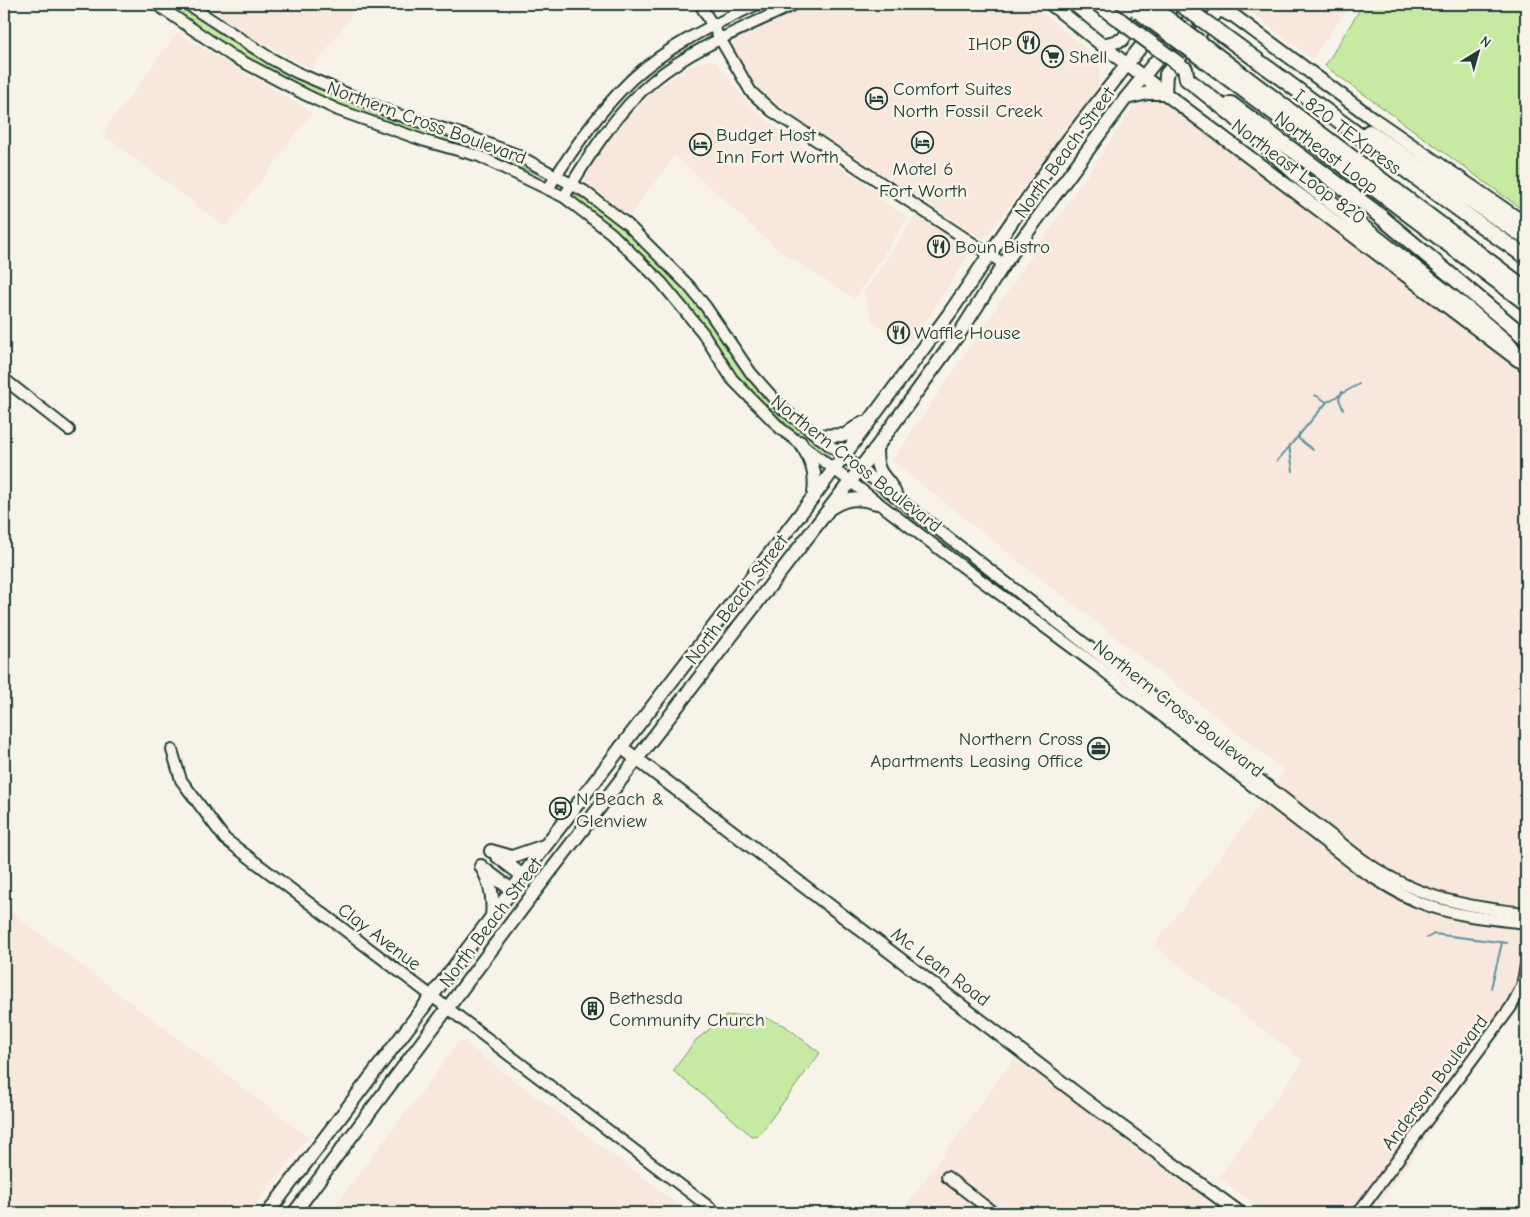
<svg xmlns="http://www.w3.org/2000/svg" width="1530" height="1217" font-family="'Comic Neue',sans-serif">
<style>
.built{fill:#f8e7dd}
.green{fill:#c7eaa3;stroke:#73946c}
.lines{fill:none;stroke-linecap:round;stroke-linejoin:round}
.stream{stroke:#5a959b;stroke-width:2}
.minor-casing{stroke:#1f3d34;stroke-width:14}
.major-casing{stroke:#1f3d34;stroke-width:16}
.highway-casing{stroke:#1f3d34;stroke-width:18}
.minor{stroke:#f7f3e8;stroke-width:10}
.major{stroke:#f7f3e8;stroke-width:12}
.highway{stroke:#f7f3e8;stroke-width:14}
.highway-bridge-casing{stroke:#1f3d34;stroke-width:18;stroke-linecap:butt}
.highway-bridge{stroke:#f7f3e8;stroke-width:14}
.labels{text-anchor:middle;stroke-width:5;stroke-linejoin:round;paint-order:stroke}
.poi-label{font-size:19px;fill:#1f3d34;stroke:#f7f3e8;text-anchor:start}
.street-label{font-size:19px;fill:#1f3d34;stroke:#f7f3e8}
</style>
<rect width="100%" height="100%" fill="#f7f3e8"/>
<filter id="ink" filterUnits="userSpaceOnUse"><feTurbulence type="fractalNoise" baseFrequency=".02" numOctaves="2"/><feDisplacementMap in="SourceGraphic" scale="10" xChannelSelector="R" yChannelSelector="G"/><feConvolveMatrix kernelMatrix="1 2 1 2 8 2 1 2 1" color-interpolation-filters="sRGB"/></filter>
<g filter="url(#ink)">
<!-- built -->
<g class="built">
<path d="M202 4H340L353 14 312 69 253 38Z"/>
<path d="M811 4H1032L1092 54 1100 69 1098 87 988 235 985 238 978 236 808 127 760 90 739 64 729 45 766 25Z"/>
<path d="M1239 4H1352L1312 58Z"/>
<path d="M177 33 312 112 226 227 102 134Z"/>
<path d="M710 59 715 61 754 111 794 140 880 192 877 197 908 217 855 299 781 252 675 156 629 216 585 184 584 175 625 117 657 88 694 64Z"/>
<path d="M1156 98 1165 100 1526 375V987L1524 999 1373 1213H1266L1219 1177 1304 1061 1154 946 1285 771 892 461 1133 108 1145 100Z"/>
<path d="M916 215 970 252 931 314 906 347 871 320 872 318 864 293Z"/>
<path d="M4 907 308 1137 249 1213H4Z"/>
<path d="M461 1040 683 1208 679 1213H329Z"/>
<path d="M1015 1058 1225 1213H900Z"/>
</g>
<!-- green -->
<g class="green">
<path d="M162 4H176L246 51 313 85 367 108 490 150 518 162 544 177 487 154 475 152C419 134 362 119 309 93 256 68 209 37 162 4Z"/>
<path d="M1359 4H1526V212L1325 66 1362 6Z"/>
<path d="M572 194 580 197C624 226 664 262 697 304 722 336 741 372 769 402 780 412 826 446 828 454L825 455C795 430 759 405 735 374 712 345 693 311 667 283 638 250 605 224 571 197Z"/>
<path d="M905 514 934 535 952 545 1059 628 1038 616 901 517Z"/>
<path d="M755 1014 784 1025 820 1053 759 1135 751 1136 727 1114 673 1071 696 1040 726 1016Z"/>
</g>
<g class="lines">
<!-- stream -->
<g class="stream">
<path d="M1342 392 1339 399 1343 409"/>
<path d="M1315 395 1327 402"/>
<path d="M1299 433V439L1313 450"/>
<path d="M1289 445 1293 471"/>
<path d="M1277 461 1327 402 1359 384"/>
<path d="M1427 938 1434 934 1507 943"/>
<path d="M1491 988 1502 943"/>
</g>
<defs>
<g id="minor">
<path d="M156 4 232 56 306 95 338 110 425 141 479 156 564 197 611 233 661 282 703 333 732 379 781 429 959 564 1100 668 1361 870C1380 882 1400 895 1421 903 1454 916 1492 919 1526 923"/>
<path d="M187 4 270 58 298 73 392 113 473 138 515 154 584 191 627 224 688 285 706 307 751 373 783 409 1359 857C1411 896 1462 907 1526 913"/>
<path d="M700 4 751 92 772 111 1004 264"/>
<path d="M548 189C572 150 598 112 631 80 666 47 714 24 758 4"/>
<path d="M564 197C589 155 616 112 654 80 694 47 749 26 795 4"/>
<path d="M4 379 69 430"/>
<path d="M172 750 181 780 225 839 717 1213"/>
<path d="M947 1177 994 1213"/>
<path d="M1358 1213 1511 1007 1522 986 1526 965"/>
</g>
<g id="major">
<path d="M1051 4 1126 64 1518 360"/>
<path d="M1218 4 1372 118 1526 224"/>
<path d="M1103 45 1122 40 1148 6"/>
<path d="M1165 93 1166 74 1217 12 1221 10 1230 15"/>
<path d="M1126 98 1148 93H1165"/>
<path d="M818 436 845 435 862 423"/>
<path d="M800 442C811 459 817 473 814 493"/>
<path d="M876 448C876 480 886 472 896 496"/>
<path d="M832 507C849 497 859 498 877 503"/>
<path d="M621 747 1089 1103 1240 1213"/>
<path d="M491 851 512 857 544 846"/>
<path d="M497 856 523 876"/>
<path d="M481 866C491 882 494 898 492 917"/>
<path d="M484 869 512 890"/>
<path d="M268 1213 546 845 814 496 949 314 1062 148 1174 4"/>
<path d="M294 1213 536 890 876 448 963 328 1004 264 1126 98 1202 4"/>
</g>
<g id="highway">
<path d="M1098 4 1121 21"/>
<path d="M1219 32 1468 216 1526 257"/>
<path d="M1199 42 1526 289"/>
<path d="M1192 51 1526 303"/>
<path d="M1185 69 1187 79 1234 116 1305 182 1470 311 1506 342 1526 365"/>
<path d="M1231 104 1374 211 1526 338"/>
<path d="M1369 132 1526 238"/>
</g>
</defs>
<!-- minor casing -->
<use href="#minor" class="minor-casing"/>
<!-- major casing -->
<use href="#major" class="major-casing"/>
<!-- highway casing -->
<use href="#highway" class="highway-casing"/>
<!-- minor -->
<use href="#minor" class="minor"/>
<!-- major -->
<use href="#major" class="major"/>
<!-- highway -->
<use href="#highway" class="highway"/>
<defs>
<g id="highway-bridge">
<path d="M1148 4 1199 42"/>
<path d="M1180 4 1219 32"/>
<path d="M1138 11 1192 51"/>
<path d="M1121 21 1180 65"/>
</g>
</defs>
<!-- highway-bridge casing -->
<use href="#highway-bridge" class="highway-bridge-casing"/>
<!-- highway-bridge -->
<use href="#highway-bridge" class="highway-bridge"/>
</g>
</g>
<!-- icons -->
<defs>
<symbol id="restaurant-ring" viewBox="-11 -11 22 22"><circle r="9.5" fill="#f7f3e8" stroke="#1f3d34" stroke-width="1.5"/><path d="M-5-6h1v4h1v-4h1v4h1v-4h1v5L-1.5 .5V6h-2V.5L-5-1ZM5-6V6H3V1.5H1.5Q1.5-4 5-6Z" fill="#1f3d34"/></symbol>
<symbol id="supermarket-ring" viewBox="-11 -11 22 22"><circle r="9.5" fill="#f7f3e8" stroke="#1f3d34" stroke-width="1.5"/><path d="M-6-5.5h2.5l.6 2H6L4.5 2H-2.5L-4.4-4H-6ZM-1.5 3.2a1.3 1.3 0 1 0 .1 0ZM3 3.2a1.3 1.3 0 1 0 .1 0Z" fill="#1f3d34"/></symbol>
<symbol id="hotel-ring" viewBox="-11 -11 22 22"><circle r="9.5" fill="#f7f3e8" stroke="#1f3d34" stroke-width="1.5"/><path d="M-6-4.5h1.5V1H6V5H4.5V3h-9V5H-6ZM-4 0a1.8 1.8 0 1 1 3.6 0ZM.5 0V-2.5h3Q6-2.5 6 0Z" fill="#1f3d34"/></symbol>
<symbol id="office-ring" viewBox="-11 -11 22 22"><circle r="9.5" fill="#f7f3e8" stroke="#1f3d34" stroke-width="1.5"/><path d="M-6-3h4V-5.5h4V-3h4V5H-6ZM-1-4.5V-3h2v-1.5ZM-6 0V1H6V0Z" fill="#1f3d34"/></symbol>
<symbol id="bus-ring" viewBox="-11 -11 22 22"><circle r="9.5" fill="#f7f3e8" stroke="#1f3d34" stroke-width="1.5"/><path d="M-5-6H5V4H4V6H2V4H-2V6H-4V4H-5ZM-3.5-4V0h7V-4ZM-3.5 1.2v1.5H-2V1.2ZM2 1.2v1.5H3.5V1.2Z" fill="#1f3d34"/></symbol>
<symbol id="building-ring" viewBox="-11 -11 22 22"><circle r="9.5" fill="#f7f3e8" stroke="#1f3d34" stroke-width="1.5"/><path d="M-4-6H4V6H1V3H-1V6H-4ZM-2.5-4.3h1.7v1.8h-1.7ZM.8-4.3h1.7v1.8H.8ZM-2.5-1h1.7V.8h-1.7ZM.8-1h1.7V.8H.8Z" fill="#1f3d34"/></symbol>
</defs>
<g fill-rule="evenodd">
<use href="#restaurant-ring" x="1016" y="30" width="25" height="25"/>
<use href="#supermarket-ring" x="1040" y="44" width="25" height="25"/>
<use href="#hotel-ring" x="864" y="86" width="25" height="25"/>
<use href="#hotel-ring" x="910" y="130" width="25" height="25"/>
<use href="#hotel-ring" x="688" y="132" width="25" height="25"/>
<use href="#restaurant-ring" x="926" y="234" width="25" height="25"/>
<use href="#restaurant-ring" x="886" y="320" width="25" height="25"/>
<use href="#office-ring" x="1086" y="736" width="25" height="25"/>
<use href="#bus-ring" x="548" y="796" width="25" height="25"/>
<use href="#building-ring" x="580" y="996" width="25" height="25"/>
</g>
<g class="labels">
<!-- poi labels -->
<g class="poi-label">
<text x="1012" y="50" text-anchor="end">IHOP</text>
<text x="1069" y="63">Shell</text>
<text x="893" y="95">Comfort Suites<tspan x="893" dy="22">North Fossil Creek</tspan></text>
<text x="716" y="141">Budget Host<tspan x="716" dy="22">Inn Fort Worth</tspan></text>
<text x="923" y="175" text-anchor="middle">Motel 6<tspan x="923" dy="22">Fort Worth</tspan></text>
<text x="955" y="253">Boun Bistro</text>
<text x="914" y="339">Waffle House</text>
<text x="1083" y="745" text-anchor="end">Northern Cross<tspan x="1083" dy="22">Apartments Leasing Office</tspan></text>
<text x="576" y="805">N Beach &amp;<tspan x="576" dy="22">Glenview</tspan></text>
<text x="609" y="1004">Bethesda<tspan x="609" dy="22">Community Church</tspan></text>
</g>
<!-- street labels -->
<g class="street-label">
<text transform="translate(427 122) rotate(20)" y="7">Northern Cross Boulevard</text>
<text transform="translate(1348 131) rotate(37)" y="7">I 820 TEXpress</text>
<text transform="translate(1064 152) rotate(-54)" y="7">North Beach Street</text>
<text transform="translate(1327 152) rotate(37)" y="7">Northeast Loop</text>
<text transform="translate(1299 171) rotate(37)" y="7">Northeast Loop 820</text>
<text transform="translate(857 463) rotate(38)" y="7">Northern Cross Boulevard</text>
<text transform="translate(736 599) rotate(-53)" y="7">North Beach Street</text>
<text transform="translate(1179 708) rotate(38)" y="7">Northern Cross Boulevard</text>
<text transform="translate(490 922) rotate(-53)" y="7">North Beach Street</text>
<text transform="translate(380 936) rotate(37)" y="7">Clay Avenue</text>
<text transform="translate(941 966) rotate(37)" y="7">Mc Lean Road</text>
<text transform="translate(1434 1082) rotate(-53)" y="7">Anderson Boulevard</text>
</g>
</g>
<!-- margin -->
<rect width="1530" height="1217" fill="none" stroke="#f7f3e8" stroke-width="20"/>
<rect x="10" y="10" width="1510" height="1197" fill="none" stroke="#1f3d34" stroke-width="2" filter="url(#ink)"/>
<!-- north arrow -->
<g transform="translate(1478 52) rotate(37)" stroke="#f7f3e8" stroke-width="4" paint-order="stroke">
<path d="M0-4L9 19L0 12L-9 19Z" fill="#1f3d34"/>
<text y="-8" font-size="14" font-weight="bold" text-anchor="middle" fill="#1f3d34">N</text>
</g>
</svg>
